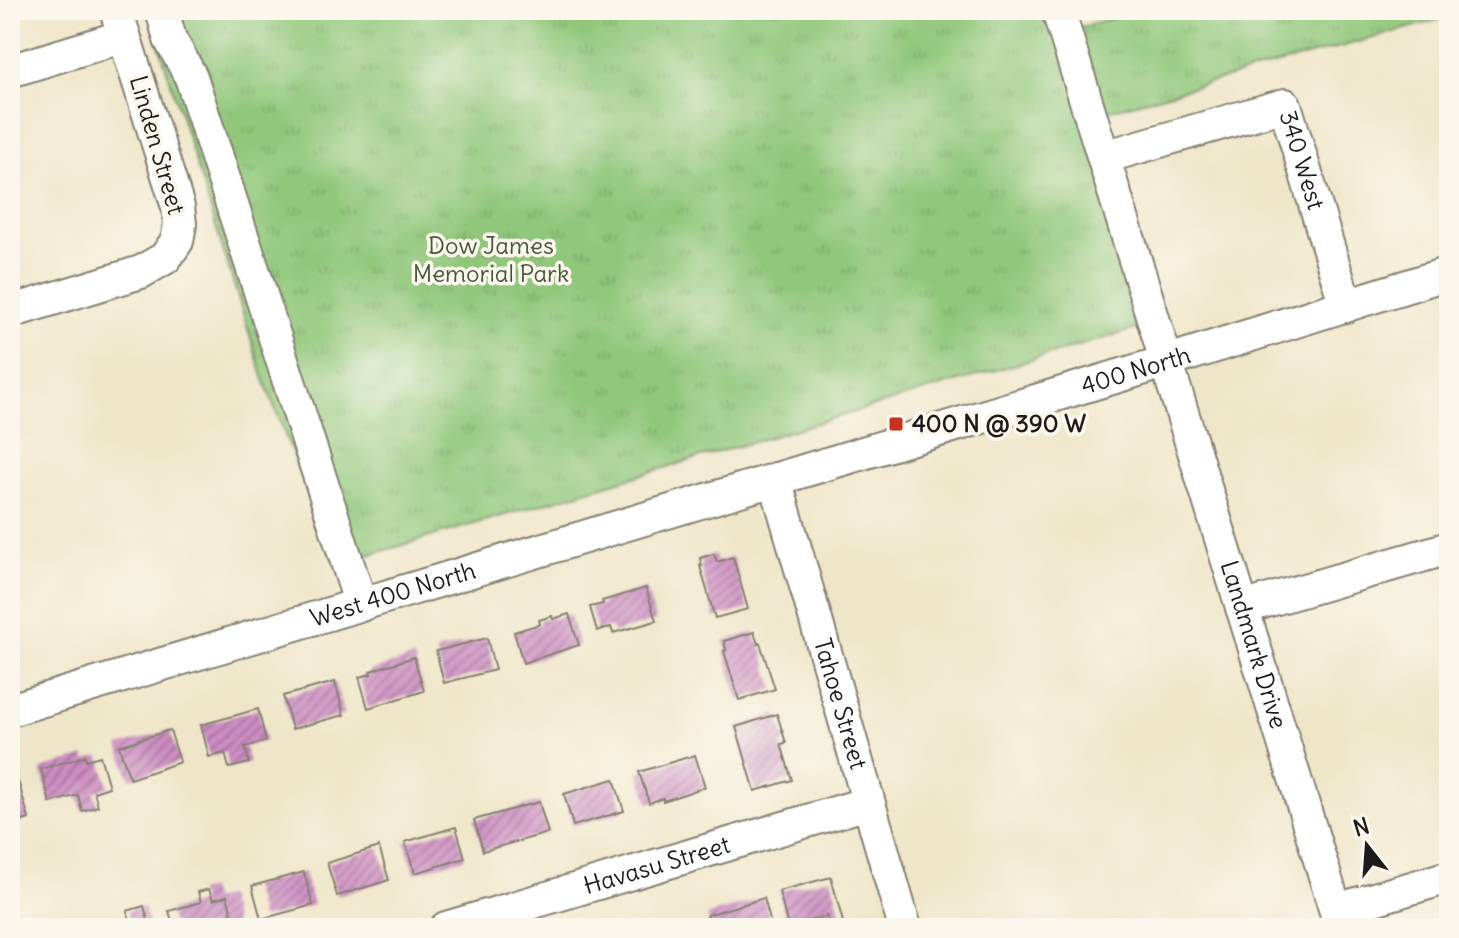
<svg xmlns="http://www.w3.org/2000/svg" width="1459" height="938" font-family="Delius,sans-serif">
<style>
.park{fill:url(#park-tufts);stroke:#56724b;stroke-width:2}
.building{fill:url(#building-hatch)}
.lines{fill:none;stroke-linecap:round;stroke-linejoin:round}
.minor-casing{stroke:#868172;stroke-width:36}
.minor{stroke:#fff;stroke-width:32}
.poi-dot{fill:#c8321e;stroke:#fbf7ec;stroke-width:3}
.labels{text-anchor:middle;stroke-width:7;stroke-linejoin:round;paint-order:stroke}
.street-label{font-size:24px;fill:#1c1c1c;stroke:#fbf7ec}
.park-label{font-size:24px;fill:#45583d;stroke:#fbf7ec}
.poi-label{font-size:24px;font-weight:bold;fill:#1c1c1c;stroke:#fbf7ec;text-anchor:start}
</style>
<defs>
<pattern id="park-tufts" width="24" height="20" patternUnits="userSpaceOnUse" patternTransform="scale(2)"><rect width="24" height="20" fill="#90c77a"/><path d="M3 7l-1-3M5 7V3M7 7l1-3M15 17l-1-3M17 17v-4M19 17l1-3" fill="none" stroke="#7caa69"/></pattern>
<pattern id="building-hatch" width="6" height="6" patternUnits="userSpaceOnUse" patternTransform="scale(2)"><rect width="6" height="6" fill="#cc8cc2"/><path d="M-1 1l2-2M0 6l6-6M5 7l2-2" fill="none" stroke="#a5729d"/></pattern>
</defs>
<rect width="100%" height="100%" fill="#fbf7ec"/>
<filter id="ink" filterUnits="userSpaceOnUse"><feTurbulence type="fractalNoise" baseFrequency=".0125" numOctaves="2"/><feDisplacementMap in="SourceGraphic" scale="16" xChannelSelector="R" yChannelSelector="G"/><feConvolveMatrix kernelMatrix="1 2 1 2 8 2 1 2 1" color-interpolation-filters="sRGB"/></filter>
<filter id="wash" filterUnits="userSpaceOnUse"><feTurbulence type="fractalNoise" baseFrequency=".006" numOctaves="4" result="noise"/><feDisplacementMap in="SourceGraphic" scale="32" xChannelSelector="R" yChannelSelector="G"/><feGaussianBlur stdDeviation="1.8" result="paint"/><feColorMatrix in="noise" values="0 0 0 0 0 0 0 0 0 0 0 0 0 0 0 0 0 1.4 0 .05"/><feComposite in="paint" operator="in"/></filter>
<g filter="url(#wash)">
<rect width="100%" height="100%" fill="#efe6c9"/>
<!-- park -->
<path class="park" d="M148 10H1058L1064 32 1139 10H1449V17L1085 117 1146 326 335 565 263 377Z"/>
<g id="blocks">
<!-- building -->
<g class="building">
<path d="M714 554 717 562 733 557 748 609 715 618 700 566H702L700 558Z"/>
<path d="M646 588 656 621 613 633 611 627 597 631 590 607 603 604 602 601Z"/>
<path d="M569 614 579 645 523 663 514 632 540 624 539 620 552 616 553 619Z"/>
<path d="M754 632 758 644 760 643 775 689 739 700 724 651 726 650 724 641Z"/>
<path d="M487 638 495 670 444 683 436 651Z"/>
<path d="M414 657 424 691 368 708 359 677 371 674 370 671Z"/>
<path d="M335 682 344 715 292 729 283 696Z"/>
<path d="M258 709 266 741 245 747 249 763 229 768 225 753 209 757 201 725Z"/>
<path d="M777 714 786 743 781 744 792 780 755 791 736 727Z"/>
<path d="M170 730 180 762 130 779 119 746Z"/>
<path d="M695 755 705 787 663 801V798L649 803 639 772Z"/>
<path d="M85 756 86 760 100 756 109 787 94 792 98 806 82 811 78 795 50 803 41 769Z"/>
<path d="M17 777 29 819 14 824 11 814H10V779Z"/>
<path d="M614 779 624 811 573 826 564 794Z"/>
<path d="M539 802 548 833 483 851 474 820Z"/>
<path d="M456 827 465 858 415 873 405 842Z"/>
<path d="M379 847 389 880 337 896 327 863Z"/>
<path d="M304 872 313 905 261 919 252 886Z"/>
<path d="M831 877 844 926 830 928 827 916 788 927 779 891Z"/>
<path d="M209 889 213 900 227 896 235 924 222 928H174L169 911 201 902 198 892Z"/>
<path d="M764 898 772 928H711L707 915Z"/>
<path d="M144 906 150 928H118L131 923 127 911Z"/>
</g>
</g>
</g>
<g filter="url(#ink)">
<use href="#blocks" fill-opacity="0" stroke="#868172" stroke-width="2"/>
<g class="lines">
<defs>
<g id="minor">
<path d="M162 10 170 39 191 77 361 605"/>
<path id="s1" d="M1058 10 1341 928"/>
<path d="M10 71 124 36"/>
<path id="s2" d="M1104 157 1285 105 1346 306"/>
<path d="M10 312 141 272 165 258 177 241 180 224 178 207 116 10"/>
<path id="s3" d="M775 479 905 928"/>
<path d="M1242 608 1449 548"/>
<path id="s4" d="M10 710 1165 362 1449 273"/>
<path d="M1336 910 1449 877"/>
<path id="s5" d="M446 928 868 803"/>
</g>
</defs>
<!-- minor casing -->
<use href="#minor" class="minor-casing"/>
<!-- minor -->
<use href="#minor" class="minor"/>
</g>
</g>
<!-- markers -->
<rect class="poi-dot" x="888" y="416" width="16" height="16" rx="4"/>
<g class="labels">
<!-- street labels -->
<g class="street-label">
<text transform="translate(157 145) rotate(74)" y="8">Linden Street</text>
<text dy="8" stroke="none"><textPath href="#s2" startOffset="246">340 West</textPath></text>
<text dy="8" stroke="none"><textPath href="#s4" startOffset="1176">400 North</textPath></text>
<text dy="8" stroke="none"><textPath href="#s4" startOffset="400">West 400 North</textPath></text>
<text dy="8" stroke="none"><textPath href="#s1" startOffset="664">Landmark Drive</textPath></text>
<text dy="8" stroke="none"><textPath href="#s3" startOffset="234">Tahoe Street</textPath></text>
<text dy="8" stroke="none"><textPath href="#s5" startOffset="220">Havasu Street</textPath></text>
</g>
<!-- park labels -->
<g class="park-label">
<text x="491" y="254">Dow James<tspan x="491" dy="28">Memorial Park</tspan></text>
</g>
<!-- poi labels -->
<g class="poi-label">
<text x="912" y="432">400 N @ 390 W</text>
</g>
</g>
<!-- margin -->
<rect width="1459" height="938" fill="none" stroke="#fbf7ec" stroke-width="40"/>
<!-- north arrow -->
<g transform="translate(1367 846) rotate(343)" stroke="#fbf7ec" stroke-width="6" paint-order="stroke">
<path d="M0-6L14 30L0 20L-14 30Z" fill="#1c1c1c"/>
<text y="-12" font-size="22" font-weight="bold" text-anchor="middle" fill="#1c1c1c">N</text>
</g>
</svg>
